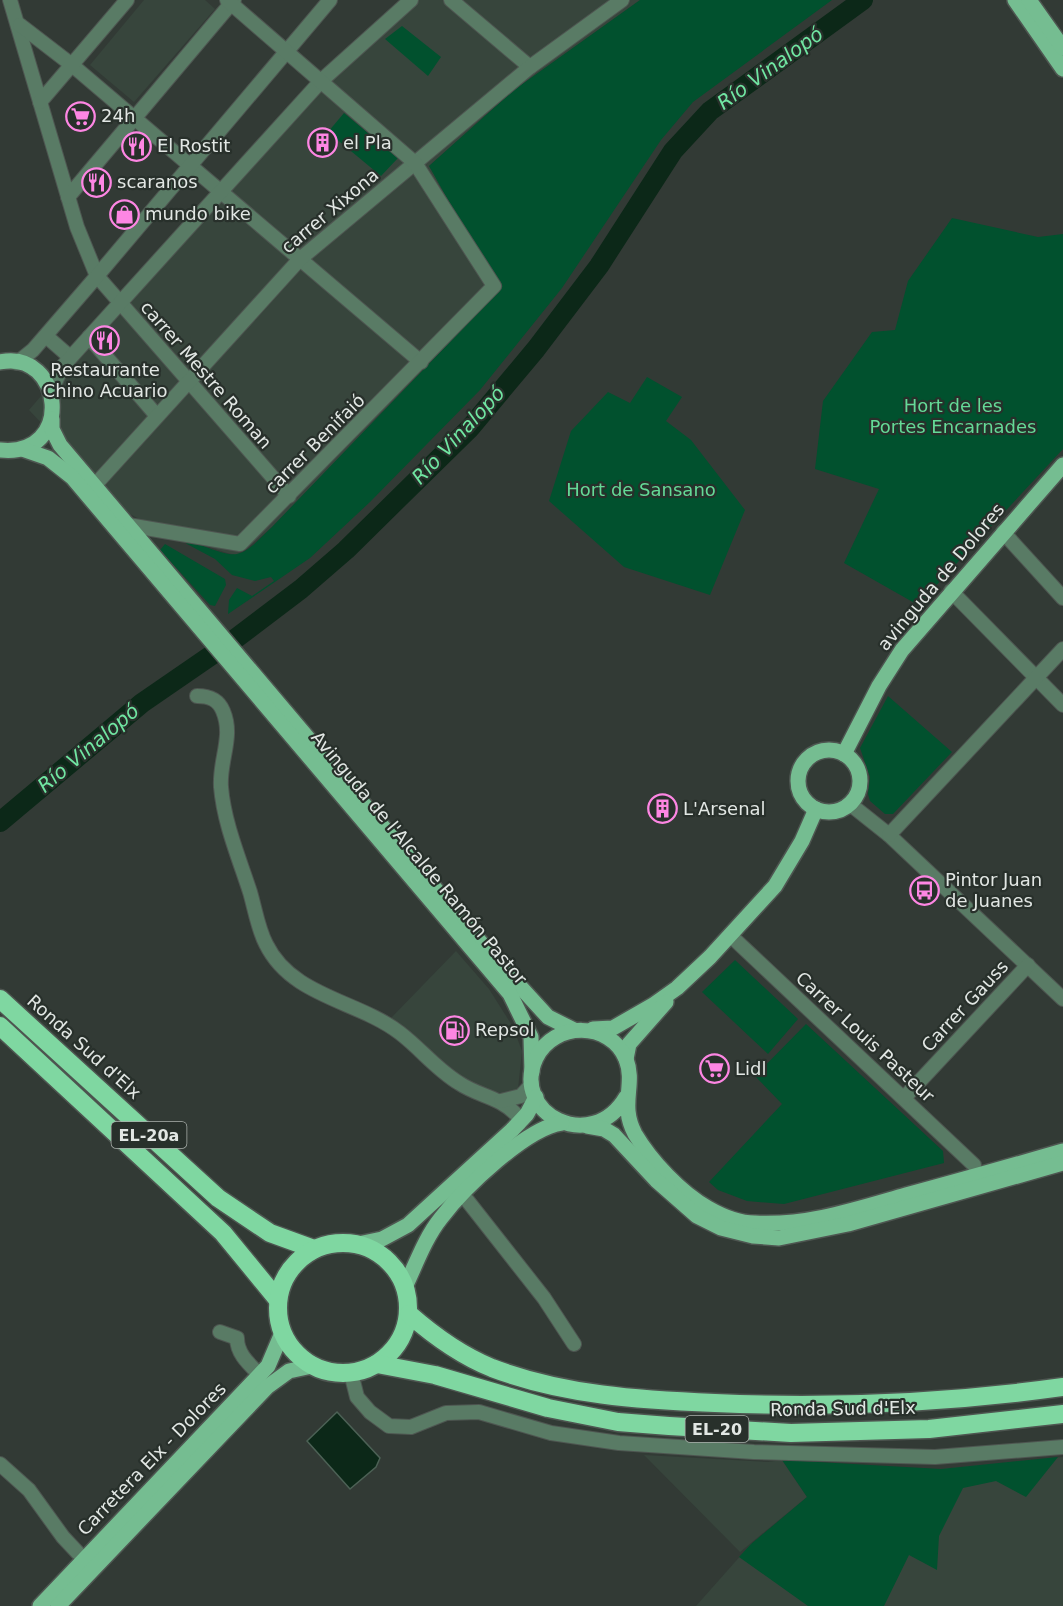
<svg xmlns="http://www.w3.org/2000/svg" width="1063" height="1606" font-family="'DejaVu Sans',sans-serif">
<style>
.built{fill:#37453c}
.green{fill:#01512e}
.water{fill:#0c2818;stroke:#4c6155;stroke-width:1.5}
.lines{fill:none;stroke-linecap:round;stroke-linejoin:round}
.river{stroke:#0c2818;stroke-width:20}
.minor-casing{stroke:#4e5651;stroke-width:16}
.major-casing{stroke:#4e5651;stroke-width:18}
.highway-casing{stroke:#4e5651;stroke-width:21}
.minor{stroke:#597b65;stroke-width:14}
.major{stroke:#75bd91;stroke-width:15}
.highway{stroke:#7fd7a1;stroke-width:18}
.labels{text-anchor:middle;stroke-width:4.5;stroke-linejoin:round;paint-order:stroke}
.shield{fill:#28302b;stroke:#aab0ac;stroke-width:1.5}
.shield-label{font-size:16px;font-weight:bold;fill:#e2e7e4}
.poi-label{font-size:18px;fill:#e2e7e4;stroke:#28302b;text-anchor:start}
.street-label{font-size:18px;fill:#e2e7e4;stroke:#28302b}
.park-label{font-size:18px;fill:#64da97;stroke:#28302b}
.water-label{font-size:20px;font-style:italic;fill:#70e6a2;stroke:#28302b}
</style>
<rect width="100%" height="100%" fill="#323a35"/>
<!-- built -->
<g class="built">
<path d="M144 0H205L215 9 134 102 90 65Z"/>
<path d="M415 0H640L514 90 429 166 505 286 272 527 247 549 236 555 227 553 157 529 130 514 106 492 29 410 119 305 311 92Z"/>
<path d="M456 951 489 989 513 1027 522 1051 518 1089 503 1096 465 1080 391 1018Z"/>
<path d="M644 1455 768 1462 782 1460 807 1497 740 1552Z"/>
<path d="M1063 1457V1606H696L751 1544 941 1469Z"/>
</g>
<!-- green -->
<g class="green">
<path d="M640 0H832L693 102 661 140 562 288 480 390 370 502 310 558 228 614 229 600 237 588 252 596 274 581 271 577 255 581 232 575 215 559 187 544 177 535C190 540 225 557 237 554 250 551 262 536 272 527L499 291 429 166 514 90Z"/>
<path d="M402 26 441 57 428 76 385 39Z"/>
<path d="M344 113 398 158 381 176 328 132Z"/>
<path d="M952 218 1038 237 1063 234V449L918 605 844 563 879 489 815 469 823 401 872 332 895 330 908 281Z"/>
<path d="M647 377 682 397 666 421 691 440 745 510 710 595 624 567 549 501 571 431 608 392 630 403Z"/>
<path d="M165 544 225 579 226 585 215 606 210 605 160 550Z"/>
<path d="M888 696 952 752 893 814H885L870 801 868 794 870 777 860 748Z"/>
<path d="M735 960 798 1019 768 1054 702 992Z"/>
<path d="M806 1024 943 1151 944 1163 784 1204 747 1201 718 1190 709 1182 782 1104 755 1076Z"/>
<path d="M1058 1457 1026 1497 996 1481 963 1488 939 1536 937 1570 909 1555 884 1606H808L739 1557 751 1544 807 1497 782 1460 941 1469Z"/>
</g>
<!-- water -->
<path class="water" d="M337 1412 380 1458 376 1467 350 1489 307 1441Z"/>
<g class="lines">
<!-- river -->
<path class="river" d="M0 822 142 703 235 639 301 589 346 550 470 428 536 349 599 266 673 151 710 111 863 0"/>
<defs>
<g id="minor">
<path d="M10 0 77 227 97 276 289 496"/>
<path d="M451 0 530 67"/>
<path d="M20 25 72 65 421 362"/>
<path d="M40 102 127 0"/>
<path d="M68 197 234 0"/>
<path d="M46 336 70 357"/>
<path d="M89 337 157 416"/>
<path d="M17 363 33 350 97 276 330 0"/>
<path d="M51 392 62 367 321 81 411 0"/>
<path d="M95 485 300 259 530 67 622 0"/>
<path d="M128 525 240 544 494 286 415 163 227 0"/>
<path d="M1003 532 1063 598"/>
<path d="M951 591 1063 705"/>
<path d="M197 696C209 696 218 699 223 711 234 737 219 760 221 787 224 823 239 858 250 892 255 909 258 929 266 944 292 997 357 1000 400 1033 421 1049 436 1069 459 1083 480 1097 499 1096 518 1116L519 1124"/>
<path d="M850 804 889 835 1063 999"/>
<path d="M889 835 1063 649"/>
<path d="M731 936 974 1165"/>
<path d="M904 1098 1028 965"/>
<path d="M501 1101 521 1096 532 1084"/>
<path d="M463 1195 544 1298 574 1344"/>
<path d="M220 1332 237 1338C237 1354 249 1364 260 1375"/>
<path d="M351 1373 357 1397 370 1412 389 1426 411 1427 446 1413 479 1412 551 1433 619 1443 754 1452 935 1457 1063 1447"/>
<path d="M0 1464 29 1490 63 1537 78 1553"/>
</g>
<g id="major">
<path d="M1015 0 1063 69"/>
<path d="M1029 0 1063 48"/>
<path d="M0 362C64 349 75 458 0 450"/>
<path d="M52 419V429L60 445 493 957 548 1017 574 1030"/>
<path d="M22 449 48 458 72 477 510 994 531 1037 532 1072"/>
<circle cx="829" cy="781" r="31"/>
<path d="M844 754 879 686 902 650 1063 465"/>
<path d="M593 1029 613 1028 653 1005 677 988 710 957 775 886 802 841 816 809"/>
<path d="M626 1059 629 1044 666 1002"/>
<path d="M626 1097C592 1155 510 1114 536 1058 554 1021 610 1021 626 1059 636 1085 619 1104 635 1134 651 1161 681 1193 708 1208 722 1216 739 1223 755 1223 807 1226 857 1209 906 1195 958 1181 1011 1166 1063 1151"/>
<path d="M587 1126 604 1129 614 1135 656 1180 697 1216 721 1228 753 1236 779 1238 848 1224 1063 1163"/>
<path d="M358 1244 382 1239 408 1225 512 1130 527 1114 536 1097"/>
<path d="M405 1287C416 1264 425 1238 441 1218 464 1188 526 1128 562 1123"/>
<path d="M40 1606 268 1366 282 1333"/>
<path d="M58 1606 267 1387 289 1371 312 1366"/>
</g>
<g id="highway">
<path d="M0 999 218 1198 270 1233 314 1249"/>
<path d="M0 1026 223 1233 278 1300"/>
<circle cx="343" cy="1308" r="65"/>
<path d="M409 1314C434 1336 460 1355 492 1368 563 1395 640 1400 715 1403 831 1408 948 1403 1063 1387"/>
<path d="M377 1364 435 1375 548 1408 618 1422 669 1426 791 1433 929 1429 1063 1414"/>
</g>
</defs>
<!-- minor casing -->
<use href="#minor" class="minor-casing"/>
<!-- major casing -->
<use href="#major" class="major-casing"/>
<!-- highway casing -->
<use href="#highway" class="highway-casing"/>
<!-- minor -->
<use href="#minor" class="minor"/>
<!-- major -->
<use href="#major" class="major"/>
<!-- highway -->
<use href="#highway" class="highway"/>
</g>
<!-- icons -->
<defs>
<symbol id="supermarket-ring" viewBox="-11 -11 22 22"><circle r="9.5" fill="#28302b" stroke="#fd86e3" stroke-width="1.5"/><path d="M-6-5.5h2.5l.6 2H6L4.5 2H-2.5L-4.4-4H-6ZM-1.5 3.2a1.3 1.3 0 1 0 .1 0ZM3 3.2a1.3 1.3 0 1 0 .1 0Z" fill="#fd86e3"/></symbol>
<symbol id="building-ring" viewBox="-11 -11 22 22"><circle r="9.5" fill="#28302b" stroke="#fd86e3" stroke-width="1.5"/><path d="M-4-6H4V6H1V3H-1V6H-4ZM-2.5-4.3h1.7v1.8h-1.7ZM.8-4.3h1.7v1.8H.8ZM-2.5-1h1.7V.8h-1.7ZM.8-1h1.7V.8H.8Z" fill="#fd86e3"/></symbol>
<symbol id="restaurant-ring" viewBox="-11 -11 22 22"><circle r="9.5" fill="#28302b" stroke="#fd86e3" stroke-width="1.5"/><path d="M-5-6h1v4h1v-4h1v4h1v-4h1v5L-1.5 .5V6h-2V.5L-5-1ZM5-6V6H3V1.5H1.5Q1.5-4 5-6Z" fill="#fd86e3"/></symbol>
<symbol id="shop-ring" viewBox="-11 -11 22 22"><circle r="9.5" fill="#28302b" stroke="#fd86e3" stroke-width="1.5"/><path d="M-5-2.5h2.3a2.7 3.5 0 0 1 5.4 0H5L5.5 6h-11ZM-1.5-2.5h3a1.5 2.3 0 0 0-3 0Z" fill="#fd86e3"/></symbol>
<symbol id="bus-ring" viewBox="-11 -11 22 22"><circle r="9.5" fill="#28302b" stroke="#fd86e3" stroke-width="1.5"/><path d="M-5-6H5V4H4V6H2V4H-2V6H-4V4H-5ZM-3.5-4V0h7V-4ZM-3.5 1.2v1.5H-2V1.2ZM2 1.2v1.5H3.5V1.2Z" fill="#fd86e3"/></symbol>
<symbol id="fuel-ring" viewBox="-11 -11 22 22"><circle r="9.5" fill="#28302b" stroke="#fd86e3" stroke-width="1.5"/><path d="M-5.5-6h7V0h2V4h1.3V-2.5L3-4.5l.8-.8L6-3V5H2.5V1h-1V6h-7ZM-4.2-4.7v3.2H.2V-4.7Z" fill="#fd86e3"/></symbol>
</defs>
<g fill-rule="evenodd">
<use href="#supermarket-ring" x="64" y="100" width="33" height="33"/>
<use href="#building-ring" x="306" y="126" width="33" height="33"/>
<use href="#restaurant-ring" x="120" y="130" width="33" height="33"/>
<use href="#restaurant-ring" x="80" y="166" width="33" height="33"/>
<use href="#shop-ring" x="108" y="198" width="33" height="33"/>
<use href="#restaurant-ring" x="88" y="324" width="33" height="33"/>
<use href="#building-ring" x="646" y="792" width="33" height="33"/>
<use href="#bus-ring" x="908" y="874" width="33" height="33"/>
<use href="#fuel-ring" x="438" y="1014" width="33" height="33"/>
<use href="#supermarket-ring" x="698" y="1052" width="33" height="33"/>
</g>
<g class="labels">
<!-- shield labels -->
<g class="shield">
<rect x="111.5" y="1122" width="75" height="26" rx="4.5"/>
<rect x="685.5" y="1416" width="63" height="26" rx="4.5"/>
</g>
<g class="shield-label">
<text x="149" y="1141">EL-20a</text>
<text x="717" y="1435">EL-20</text>
</g>
<!-- poi labels -->
<g class="poi-label">
<text x="101" y="122">24h</text>
<text x="343" y="149">el Pla</text>
<text x="157" y="152">El Rostit</text>
<text x="117" y="188">scaranos</text>
<text x="145" y="220">mundo bike</text>
<text x="105" y="376" text-anchor="middle">Restaurante<tspan x="105" dy="21">Chino Acuario</tspan></text>
<text x="683" y="815">L'Arsenal</text>
<text x="945" y="886">Pintor Juan<tspan x="945" dy="21">de Juanes</tspan></text>
<text x="475" y="1036">Repsol</text>
<text x="735" y="1075">Lidl</text>
</g>
<!-- street labels -->
<g class="street-label">
<text transform="translate(330 211) rotate(-40)" y="6">carrer Xixona</text>
<text transform="translate(206 375) rotate(49)" y="6">carrer Mestre Roman</text>
<text transform="translate(315 444) rotate(-45)" y="6">carrer Benifaió</text>
<text transform="translate(941 577) rotate(-50)" y="6">avinguda de Dolores</text>
<text transform="translate(419 858) rotate(50)" y="6">Avinguda de l'Alcalde Ramón Pastor</text>
<text transform="translate(965 1006) rotate(-47)" y="6">Carrer Gauss</text>
<text transform="translate(865 1037) rotate(43)" y="6">Carrer Louis Pasteur</text>
<text transform="translate(84 1047) rotate(42)" y="6">Ronda Sud d'Elx</text>
<text transform="translate(843 1409) rotate(-1)" y="6">Ronda Sud d'Elx</text>
<text transform="translate(152 1459) rotate(-46)" y="6">Carretera Elx - Dolores</text>
</g>
<!-- park labels -->
<g class="park-label">
<text x="953" y="412">Hort de les<tspan x="953" dy="21">Portes Encarnades</tspan></text>
<text x="641" y="496">Hort de Sansano</text>
</g>
<!-- water labels -->
<g class="water-label">
<text transform="translate(770 68) rotate(-36)" y="7">Río Vinalopó</text>
<text transform="translate(458 435) rotate(-47)" y="7">Río Vinalopó</text>
<text transform="translate(88 748) rotate(-40)" y="7">Río Vinalopó</text>
</g>
</g>
</svg>
